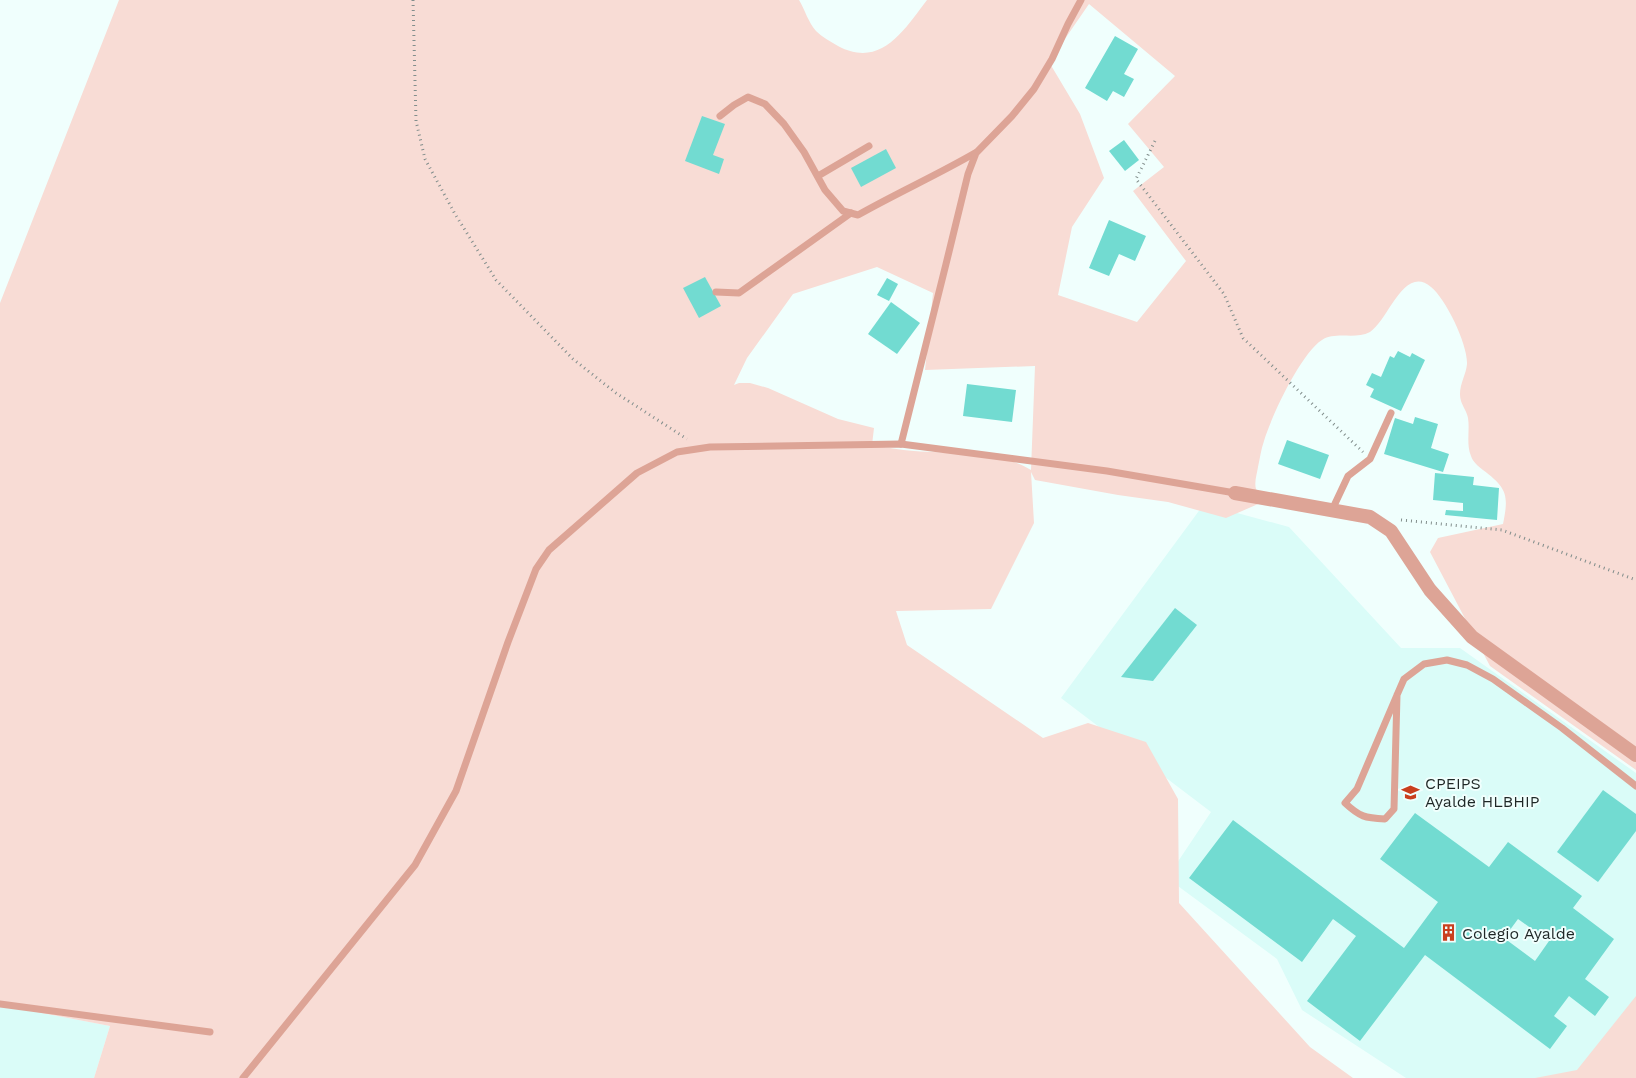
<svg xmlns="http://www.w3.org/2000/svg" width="1636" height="1078" font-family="'Work Sans',sans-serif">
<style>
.built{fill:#dafcf8}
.green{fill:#f8dcd5;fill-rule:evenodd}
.building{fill:#72dbd1;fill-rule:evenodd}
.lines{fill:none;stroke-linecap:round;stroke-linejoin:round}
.path{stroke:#828e8c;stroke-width:3;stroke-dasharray:1 4;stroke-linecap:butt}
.lane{stroke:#dda496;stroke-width:7}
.street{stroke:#dda496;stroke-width:14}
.labels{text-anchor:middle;stroke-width:4;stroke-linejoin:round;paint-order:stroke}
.poi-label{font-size:16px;fill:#1f2827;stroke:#f0fffd;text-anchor:start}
</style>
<rect width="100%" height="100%" fill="#f0fffd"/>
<!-- built -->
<g class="built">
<path d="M1204 504 1289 527 1401 648H1460L1636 773V1008L1578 1075 1563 1078H1406L1302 1010 1277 959 1167 878 1211 812 1061 698Z"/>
<path d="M0 1005 110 1026 94 1078H0Z"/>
</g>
<!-- green -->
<g class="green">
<path d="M119 0H799C805 10 808 22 816 31 822 37 830 41 838 46 881 69 904 30 927 0H1636V770L1490 666 1430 552 1438 538 1503 524C1509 495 1507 488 1483 470 1478 466 1473 462 1471 456 1466 444 1470 430 1468 418 1467 412 1463 407 1461 401 1457 388 1466 376 1467 364 1468 345 1446 299 1431 287 1404 264 1388 321 1370 332 1355 340 1336 331 1322 340 1301 353 1271 417 1264 441 1261 449 1260 458 1258 467 1257 474 1254 482 1256 489 1258 493 1262 497 1265 501L1226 518 1168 502 1118 495 1035 480 1031 472 1034 523 991 609 896 611 907 645 1043 738 1088 723 1146 742 1178 799 1179 903 1310 1047 1353 1078H94L110 1026 0 1005V303ZM1089 4 1175 76 1128 124 1164 167 1133 191 1186 261 1137 322 1058 295 1072 227 1104 178 1080 114 1049 62ZM877 267 933 293 925 370 1035 366 1031 470C998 450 952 454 914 451 900 450 886 447 872 445L874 428 838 419 768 388 750 383H739L734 385 747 358 793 294Z"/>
<path d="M1636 996V1078H1535L1577 1070Z"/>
</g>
<!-- building -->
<g class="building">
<path d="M1115 36 1138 49 1124 74 1134 79 1124 97 1113 91 1107 101 1085 88Z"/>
<path d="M702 116 725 124 713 155 724 159 719 174 685 161Z"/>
<path d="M1124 140 1139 160 1125 171 1109 151Z"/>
<path d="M886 149 896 168 861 187 851 168Z"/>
<path d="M1109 220 1146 236 1135 261 1119 254 1109 276 1089 268Z"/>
<path d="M705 277 721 306 699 318 683 288Z"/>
<path d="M887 278 898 284 889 301 877 295Z"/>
<path d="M891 302 920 323 897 354 868 334Z"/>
<path d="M1398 351 1410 357 1412 353 1425 360 1401 411 1370 397 1374 389 1366 385 1372 373 1381 377 1390 356 1394 358Z"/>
<path d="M967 384 1016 390 1012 422 963 416Z"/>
<path d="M1415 417 1438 424 1431 448 1449 454 1443 472 1384 454 1395 418 1413 424Z"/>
<path d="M1287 440 1329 455 1320 479 1278 464Z"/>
<path d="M1435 473 1474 477 1473 485 1499 488 1497 520 1445 515 1446 510 1463 511V503L1433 500Z"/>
<path d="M1175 608 1197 625 1153 681 1121 677Z"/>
<path d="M1603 790 1636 814V831L1598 882 1557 852Z"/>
<path d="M1415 813 1489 867 1508 842 1582 896 1573 908 1614 939 1585 979 1609 997 1595 1016 1569 996 1554 1016 1567 1026 1550 1049 1425 955 1360 1041 1307 1001 1356 936 1333 919 1302 962 1189 878 1233 820 1404 948 1438 902 1380 859ZM1518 919 1549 941 1535 961 1504 938Z"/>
</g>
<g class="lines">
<!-- path -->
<g class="path">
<path d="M413 0 416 121 425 159 455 214 496 280 573 359 616 393 687 439"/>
<path d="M1155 141 1136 179 1224 294 1243 338 1363 452"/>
<path d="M1401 520 1502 530 1636 580"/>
</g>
<!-- lane -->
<g class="lane">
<path d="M720 116 734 105 748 97 765 104 784 124 804 152 825 190 843 211 858 215C897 193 937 175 975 153"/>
<path d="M818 176 869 146"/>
<path d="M716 292 739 293 851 213"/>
<path d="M901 444 946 264 968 174 976 153 1012 116 1034 89 1052 59 1068 24 1081 0"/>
<path d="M1332 510 1348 476 1370 459 1391 413"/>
<path d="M1397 695 1394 809 1385 819C1365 818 1360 817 1345 803L1357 789 1397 695 1404 679 1424 664 1447 660 1467 665 1493 679 1562 728 1636 786"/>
<path d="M0 1004 210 1032"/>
<path d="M243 1078 415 865 456 791 508 642 536 569 549 550 637 473 677 452 710 447 901 444 1107 471 1235 493"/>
</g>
<!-- street -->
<path class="street" d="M1235 493 1370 517 1391 531 1430 590 1472 637 1636 755"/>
</g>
<!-- icons -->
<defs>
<symbol id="school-bare" viewBox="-9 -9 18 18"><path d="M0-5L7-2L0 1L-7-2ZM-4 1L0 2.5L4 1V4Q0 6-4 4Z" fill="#c93f1e" stroke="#f0fffd" stroke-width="2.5" paint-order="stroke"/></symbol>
<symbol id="building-bare" viewBox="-9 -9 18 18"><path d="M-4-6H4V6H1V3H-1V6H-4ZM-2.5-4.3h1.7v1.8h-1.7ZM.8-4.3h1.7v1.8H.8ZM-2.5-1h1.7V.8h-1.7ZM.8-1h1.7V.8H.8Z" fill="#c93f1e" stroke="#f0fffd" stroke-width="2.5" paint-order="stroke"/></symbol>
</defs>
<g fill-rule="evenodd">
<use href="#school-bare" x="1398" y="780" width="25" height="25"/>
<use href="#building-bare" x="1436" y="920" width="25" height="25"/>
</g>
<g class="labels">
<!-- poi labels -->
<g class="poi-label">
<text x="1425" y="789">CPEIPS<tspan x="1425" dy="18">Ayalde HLBHIP</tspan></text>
<text x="1462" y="939">Colegio Ayalde</text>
</g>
</g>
</svg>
